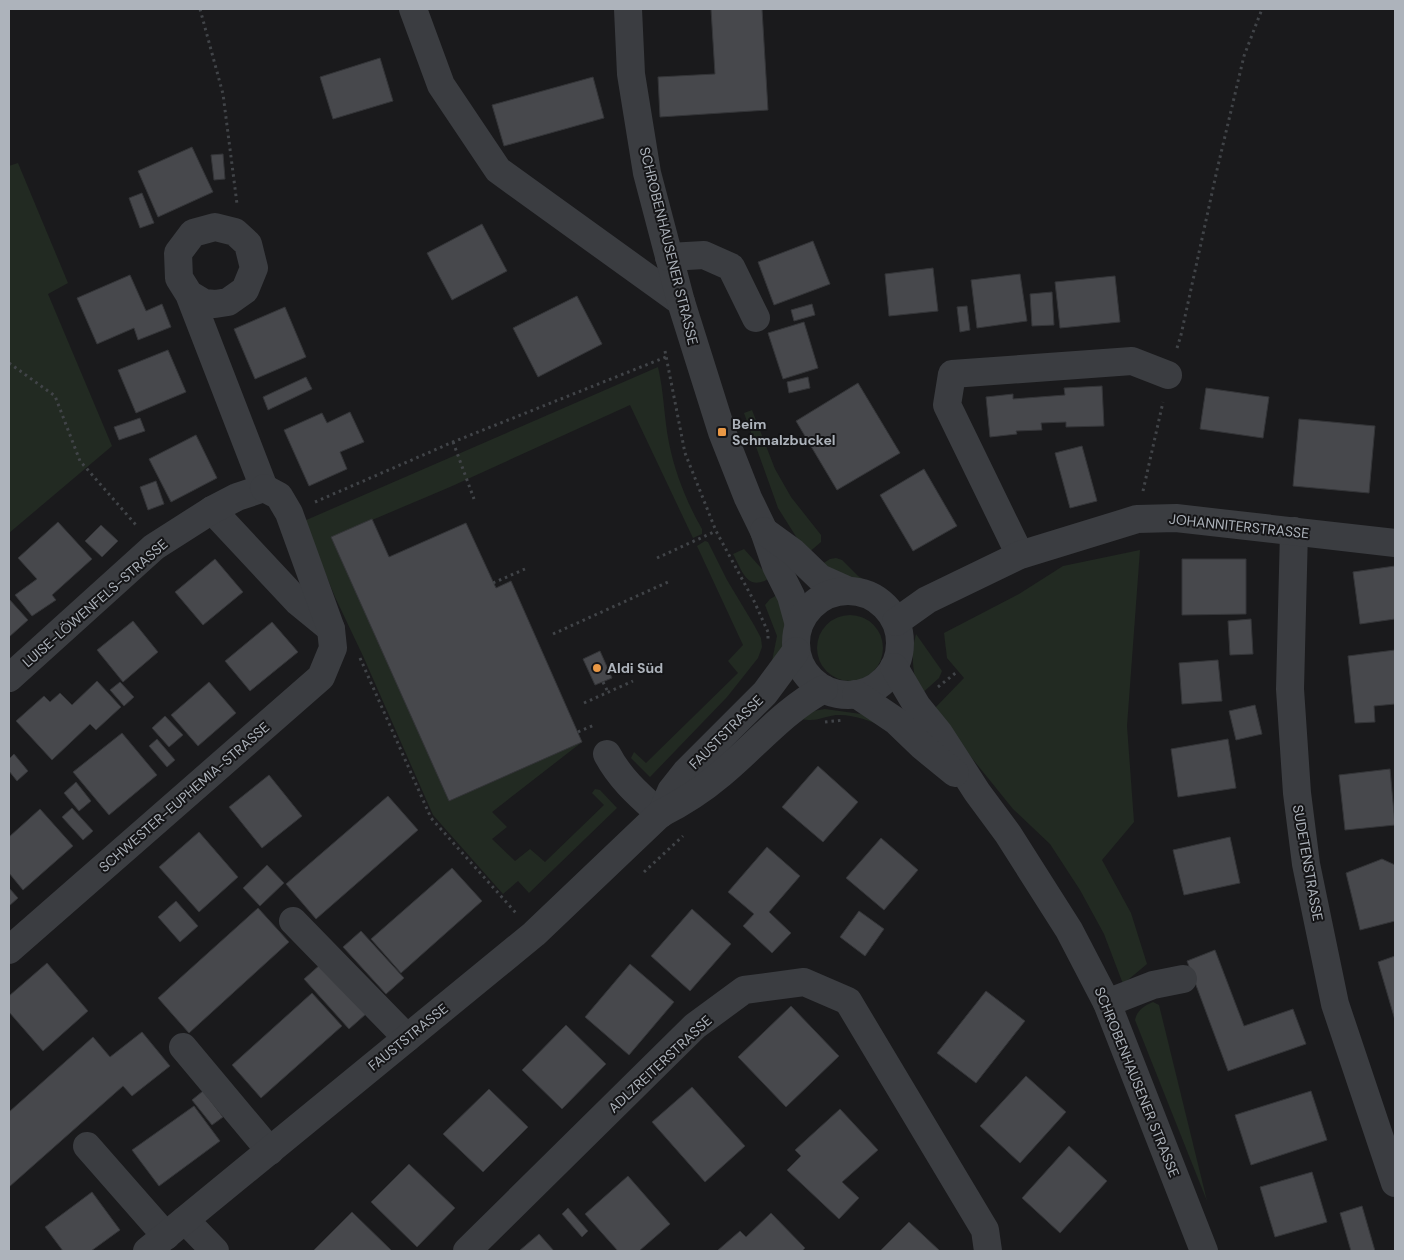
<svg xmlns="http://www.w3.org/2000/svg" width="1404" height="1260" font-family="'DM Sans',sans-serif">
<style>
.green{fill:#222a22}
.building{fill:#47484c;stroke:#343538}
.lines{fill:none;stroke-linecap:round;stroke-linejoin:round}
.path{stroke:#414448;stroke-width:3;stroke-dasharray:2.5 4;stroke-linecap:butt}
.minor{stroke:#3b3d41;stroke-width:28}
.poi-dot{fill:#e99845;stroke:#151517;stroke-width:2}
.labels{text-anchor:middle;stroke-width:4;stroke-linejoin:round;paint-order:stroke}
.street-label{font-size:14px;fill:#adb3bb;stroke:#151517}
.poi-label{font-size:14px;font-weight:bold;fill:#adb3bb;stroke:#151517;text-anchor:start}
</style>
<rect width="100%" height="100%" fill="#1a1a1c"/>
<!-- green -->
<g class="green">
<path d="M18 163 68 283 48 294 112 446 9 533V166Z"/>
<path d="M658 367C664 392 664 418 669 443 675 473 687 503 702 529V534L693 538 630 405 450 487 332 537 449 801 582 742 492 812 507 827 492 839 515 861 530 849 545 862 604 805 592 793 595 789 600 790 617 808 529 893 518 881 503 894 433 815 363 656 335 597 304 521Z"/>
<path d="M752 410 775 469 791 497 821 535V542L807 554 778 508 744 413Z"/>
<path d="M705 541 708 542 727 580 754 625 761 638 762 647 758 658 727 697 650 777 631 758 634 752 646 763 738 673 728 661 743 645 697 546Z"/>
<path d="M744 549 770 578C747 592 743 572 733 554Z"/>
<path d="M1140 550 1127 726 1134 822 1102 860 1131 913 1147 964 1123 984 1104 934 1080 890 1050 844 1013 809 933 710 964 678 947 658 944 633 1019 594 1063 566Z"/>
<path d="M836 558 842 560 858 576 883 591 850 582 819 566 830 559Z"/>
<path d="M779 594 789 623 782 650 761 677 772 661 777 636 765 605 770 599Z"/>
<circle cx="850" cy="648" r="33"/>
<path d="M916 634 942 671 939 678 920 695C913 675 910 655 916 634Z"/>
<path d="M825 709 861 714 869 717 886 728C870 721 854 714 836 715 821 717 818 722 801 719L813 711Z"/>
<path d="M1153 1002 1159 1005 1207 1201 1135 1020C1137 1010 1144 1006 1153 1002Z"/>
</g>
<!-- building -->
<g class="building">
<path d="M711 9H762L768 110 660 117 658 77 715 74Z"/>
<path d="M380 58 393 101 333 119 320 77Z"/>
<path d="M593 77 604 118 504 146 492 105Z"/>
<path d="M192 147 213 192 158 217 138 171Z"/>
<path d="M223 154 225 179 214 180 211 155Z"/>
<path d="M142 193 154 223 140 228 129 198Z"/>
<path d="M482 224 507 271 452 300 427 253Z"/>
<path d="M813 241 830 284 774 305 758 262Z"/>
<path d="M933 268 938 311 889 316 885 274Z"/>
<path d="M1020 274 1027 321 977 328 971 280Z"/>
<path d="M130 275 146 311 162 304 171 327 138 340 134 328 97 344 77 298Z"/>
<path d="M1115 276 1120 322 1060 328 1055 282Z"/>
<path d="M1052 292 1054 325 1032 326 1030 294Z"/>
<path d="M577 296 602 344 538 377 513 328Z"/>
<path d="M812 304 815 315 794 321 791 310Z"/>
<path d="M967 306 970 330 960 332 957 307Z"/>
<path d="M285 307 306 357 255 379 234 329Z"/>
<path d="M804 322 818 368 783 379 768 333Z"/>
<path d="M168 350 186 392 136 413 118 370Z"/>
<path d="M306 377 312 389 268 410 263 397Z"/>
<path d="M808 377 810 388 789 393 787 382Z"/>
<path d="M858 383 900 453 837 490 796 421Z"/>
<path d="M1102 386 1104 426 1066 427V422L1041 423 1042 430 1016 431 1017 434 990 437 986 397 1013 394V399L1065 395 1064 388Z"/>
<path d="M1206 388 1269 397 1263 438 1200 429Z"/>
<path d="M350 412 364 442 340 452 347 469 309 486 284 430 322 413 327 423Z"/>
<path d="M140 418 145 431 119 440 114 427Z"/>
<path d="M1299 419 1375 426 1369 493 1293 486Z"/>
<path d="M196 435 217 478 171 502 149 459Z"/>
<path d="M1082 446 1097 501 1070 508 1055 453Z"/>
<path d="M924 469 957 526 913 551 880 495Z"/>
<path d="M156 481 164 504 148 510 140 487Z"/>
<path d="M372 519 389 557 466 523 496 588 511 581 582 742 449 801 331 537Z"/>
<path d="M58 522 92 559 52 595 56 600 32 616 15 595 37 579 18 558Z"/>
<path d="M101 525 118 541 102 557 85 541Z"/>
<path d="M215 559 243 592 203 625 175 592Z"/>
<path d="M1182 559H1246V614L1182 615Z"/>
<path d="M1395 566V619L1360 624 1353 572Z"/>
<path d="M9 599 28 620 9 637Z"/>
<path d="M1251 619 1253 654 1230 655 1228 621Z"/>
<path d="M133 621 158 652 123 682 97 650Z"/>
<path d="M272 622 298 652 250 691 225 661Z"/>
<path d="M1395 650V704L1374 706 1375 722 1355 723 1348 656Z"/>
<path d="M600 651 612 678 595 685 583 659Z"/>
<path d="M1218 660 1222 701 1182 704 1179 663Z"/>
<path d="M97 681 121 707 96 730 90 724 52 760 16 721 44 696 50 702 60 693 72 705Z"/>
<path d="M120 682 134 697 124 706 110 690Z"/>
<path d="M209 682 236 713 198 746 171 715Z"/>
<path d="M1255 705 1262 734 1236 740 1229 711Z"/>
<path d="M165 716 183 735 169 747 152 728Z"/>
<path d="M122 733 157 775 109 815 73 772Z"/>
<path d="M157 739 175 760 167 767 149 746Z"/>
<path d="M1228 739 1236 788 1178 797 1171 749Z"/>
<path d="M14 754 28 771 17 781 9 771V759Z"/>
<path d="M818 766 858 802 823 842 782 807Z"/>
<path d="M1390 769 1395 825 1345 830 1339 775Z"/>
<path d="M269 775 302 816 262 848 229 807Z"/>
<path d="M76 782 91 801 79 811 64 793Z"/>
<path d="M388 796 418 830 316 919 286 884Z"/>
<path d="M72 808 93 831 83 840 62 817Z"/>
<path d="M40 809 73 846 23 890 9 873V837Z"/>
<path d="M199 832 238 877 199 912 159 867Z"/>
<path d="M1230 837 1240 883 1184 895 1173 850Z"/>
<path d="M881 838 918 870 884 910 846 878Z"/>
<path d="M767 847 800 876 769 912 791 933 772 953 743 926 754 914 728 892Z"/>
<path d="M1382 859 1395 865V921L1360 930 1346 873Z"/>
<path d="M267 865 284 883 260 906 243 888Z"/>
<path d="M452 868 482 901 401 973 371 939Z"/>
<path d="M9 888 18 898 9 906Z"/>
<path d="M176 901 198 926 180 942 158 917Z"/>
<path d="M258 908 289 942 189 1033 158 998Z"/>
<path d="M692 909 731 944 690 991 651 956Z"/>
<path d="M859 911 884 929 865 956 840 937Z"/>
<path d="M361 931 404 978 386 994 343 947Z"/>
<path d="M1215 950 1244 1026 1293 1009 1306 1044 1228 1071 1187 961Z"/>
<path d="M1395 956V1020L1378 962Z"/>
<path d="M47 963 88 1011 43 1051 9 1012V996Z"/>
<path d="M321 964 366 1014 349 1029 304 979Z"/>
<path d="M630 964 674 1002 629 1055 585 1017Z"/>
<path d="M986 991 1025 1021 976 1083 937 1053Z"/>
<path d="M312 993 342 1026 261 1098 232 1065Z"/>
<path d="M791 1006 839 1056 786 1107 738 1057Z"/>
<path d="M566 1025 606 1064 562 1109 522 1070Z"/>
<path d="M142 1032 170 1066 132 1096 123 1086 9 1187V1112L93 1037 110 1057Z"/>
<path d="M1026 1076 1066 1112 1020 1163 980 1126Z"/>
<path d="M692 1087 745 1146 705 1182 652 1122Z"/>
<path d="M489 1089 528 1127 483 1172 443 1134Z"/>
<path d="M203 1091 223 1117 212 1125 192 1100Z"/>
<path d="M1311 1091 1327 1140 1251 1165 1235 1115Z"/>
<path d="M194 1106 220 1141 159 1186 132 1150Z"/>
<path d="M840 1109 878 1150 842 1182 859 1198 839 1219 787 1170 801 1156 795 1150Z"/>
<path d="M1069 1146 1107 1181 1060 1233 1022 1198Z"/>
<path d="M409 1164 455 1208 417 1247 371 1202Z"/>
<path d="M1312 1172 1327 1222 1275 1237 1260 1187Z"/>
<path d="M628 1176 670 1224 639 1251H618L585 1214Z"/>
<path d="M92 1192 120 1230 91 1251H63L45 1227Z"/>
<path d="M1362 1206 1375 1251H1351L1340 1213Z"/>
<path d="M568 1208 588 1231 582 1237 562 1214Z"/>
<path d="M352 1212 392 1251H313Z"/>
<path d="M771 1213 805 1248 802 1251H717L740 1231 746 1237Z"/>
<path d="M909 1222 940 1251H880Z"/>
<path d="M539 1234 554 1251H519Z"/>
</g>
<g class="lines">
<!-- path -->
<g class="path">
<path d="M200 9 223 94 237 204"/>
<path d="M1177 348 1181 335 1217 170 1244 56 1262 9"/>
<path d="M665 351 685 453 716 531 754 601 768 632V640"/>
<path d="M9 363 55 396 80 461 136 525"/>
<path d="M453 442 474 499"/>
<path d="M1143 491 1163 402"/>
<path d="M315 502 453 442 666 357"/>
<path d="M657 558 716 531"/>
<path d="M493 583 525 569"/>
<path d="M553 634 668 582"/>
<path d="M360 658 431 818 516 913"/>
<path d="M603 682 608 692"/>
<path d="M938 687 958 671"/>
<path d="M584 703 633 681"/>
<path d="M825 722 844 720"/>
<path d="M578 732 594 725"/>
<path d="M644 872 683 836"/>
</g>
<!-- minor -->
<g class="minor">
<path d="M413 9 441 85 498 170 681 302"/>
<path d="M628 9 631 74 647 173 681 302 722 432 748 498 764 531 776 566 791 596 799 625"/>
<path d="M669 257 704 255 731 267 756 318"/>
<path d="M212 510 298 602 331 629"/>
<path d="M764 531 793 552 820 578 849 591"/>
<path d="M1294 531 1290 689 1297 793 1306 864 1335 1004 1395 1183"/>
<path d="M1020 555 947 405 952 374 1132 361 1168 375"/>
<circle cx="848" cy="643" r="52"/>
<path d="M896 622 927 600 1020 555 1137 519 1176 518 1395 543"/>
<path d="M894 667 917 706 939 733 977 792 1008 834 1069 930 1107 1003 1204 1251"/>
<path d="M9 678 154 547 212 510 237 497 264 488 189 294 179 278 178 253 193 233 215 227 235 232 248 244 254 268 245 290 228 302 215 304 204 303 189 294"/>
<path d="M856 694 896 721 922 746 955 773"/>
<path d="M607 754C620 779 640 796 660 814"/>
<path d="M661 814 671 791 686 772 765 693 796 651"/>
<path d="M293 921 407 1038"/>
<path d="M9 950 321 677 333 648 331 629 289 513 279 496 264 488"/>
<path d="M1107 1003 1153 985 1183 979"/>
<path d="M183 1047 270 1151"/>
<path d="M87 1146 166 1236"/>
<path d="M185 1220 215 1251"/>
<path d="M147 1251 534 934 660 814C682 803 702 790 721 774 755 746 784 710 824 689"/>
<path d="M467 1251 695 1026 744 990 804 982 848 1001 985 1230 988 1251"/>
</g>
</g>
<!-- markers -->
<g class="poi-dot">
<rect x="717" y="427" width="10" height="10" rx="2.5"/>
<circle cx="597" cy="668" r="5"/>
</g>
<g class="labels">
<!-- street labels -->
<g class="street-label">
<text transform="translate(669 246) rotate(76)" y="5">SCHROBENHAUSENER STRASSE</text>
<text transform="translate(1239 526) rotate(6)" y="5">JOHANNITERSTRASSE</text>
<text transform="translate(95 603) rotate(-41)" y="5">LUISE-LÖWENFELS-STRASSE</text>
<text transform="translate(726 732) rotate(-45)" y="5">FAUSTSTRASSE</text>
<text transform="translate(184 797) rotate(-41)" y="5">SCHWESTER-EUPHEMIA-STRASSE</text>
<text transform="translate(1308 863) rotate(80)" y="5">SUDETENSTRASSE</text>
<text transform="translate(408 1037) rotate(-39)" y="5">FAUSTSTRASSE</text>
<text transform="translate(660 1064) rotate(-43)" y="5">ADLZREITERSTRASSE</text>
<text transform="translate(1137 1082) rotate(68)" y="5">SCHROBENHAUSENER STRASSE</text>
</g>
<!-- poi labels -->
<g class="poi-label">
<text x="732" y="429">Beim<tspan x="732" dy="16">Schmalzbuckel</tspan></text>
<text x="607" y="673">Aldi Süd</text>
</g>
</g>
<!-- border -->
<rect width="1404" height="1260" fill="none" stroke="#adb3bb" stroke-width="20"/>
</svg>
